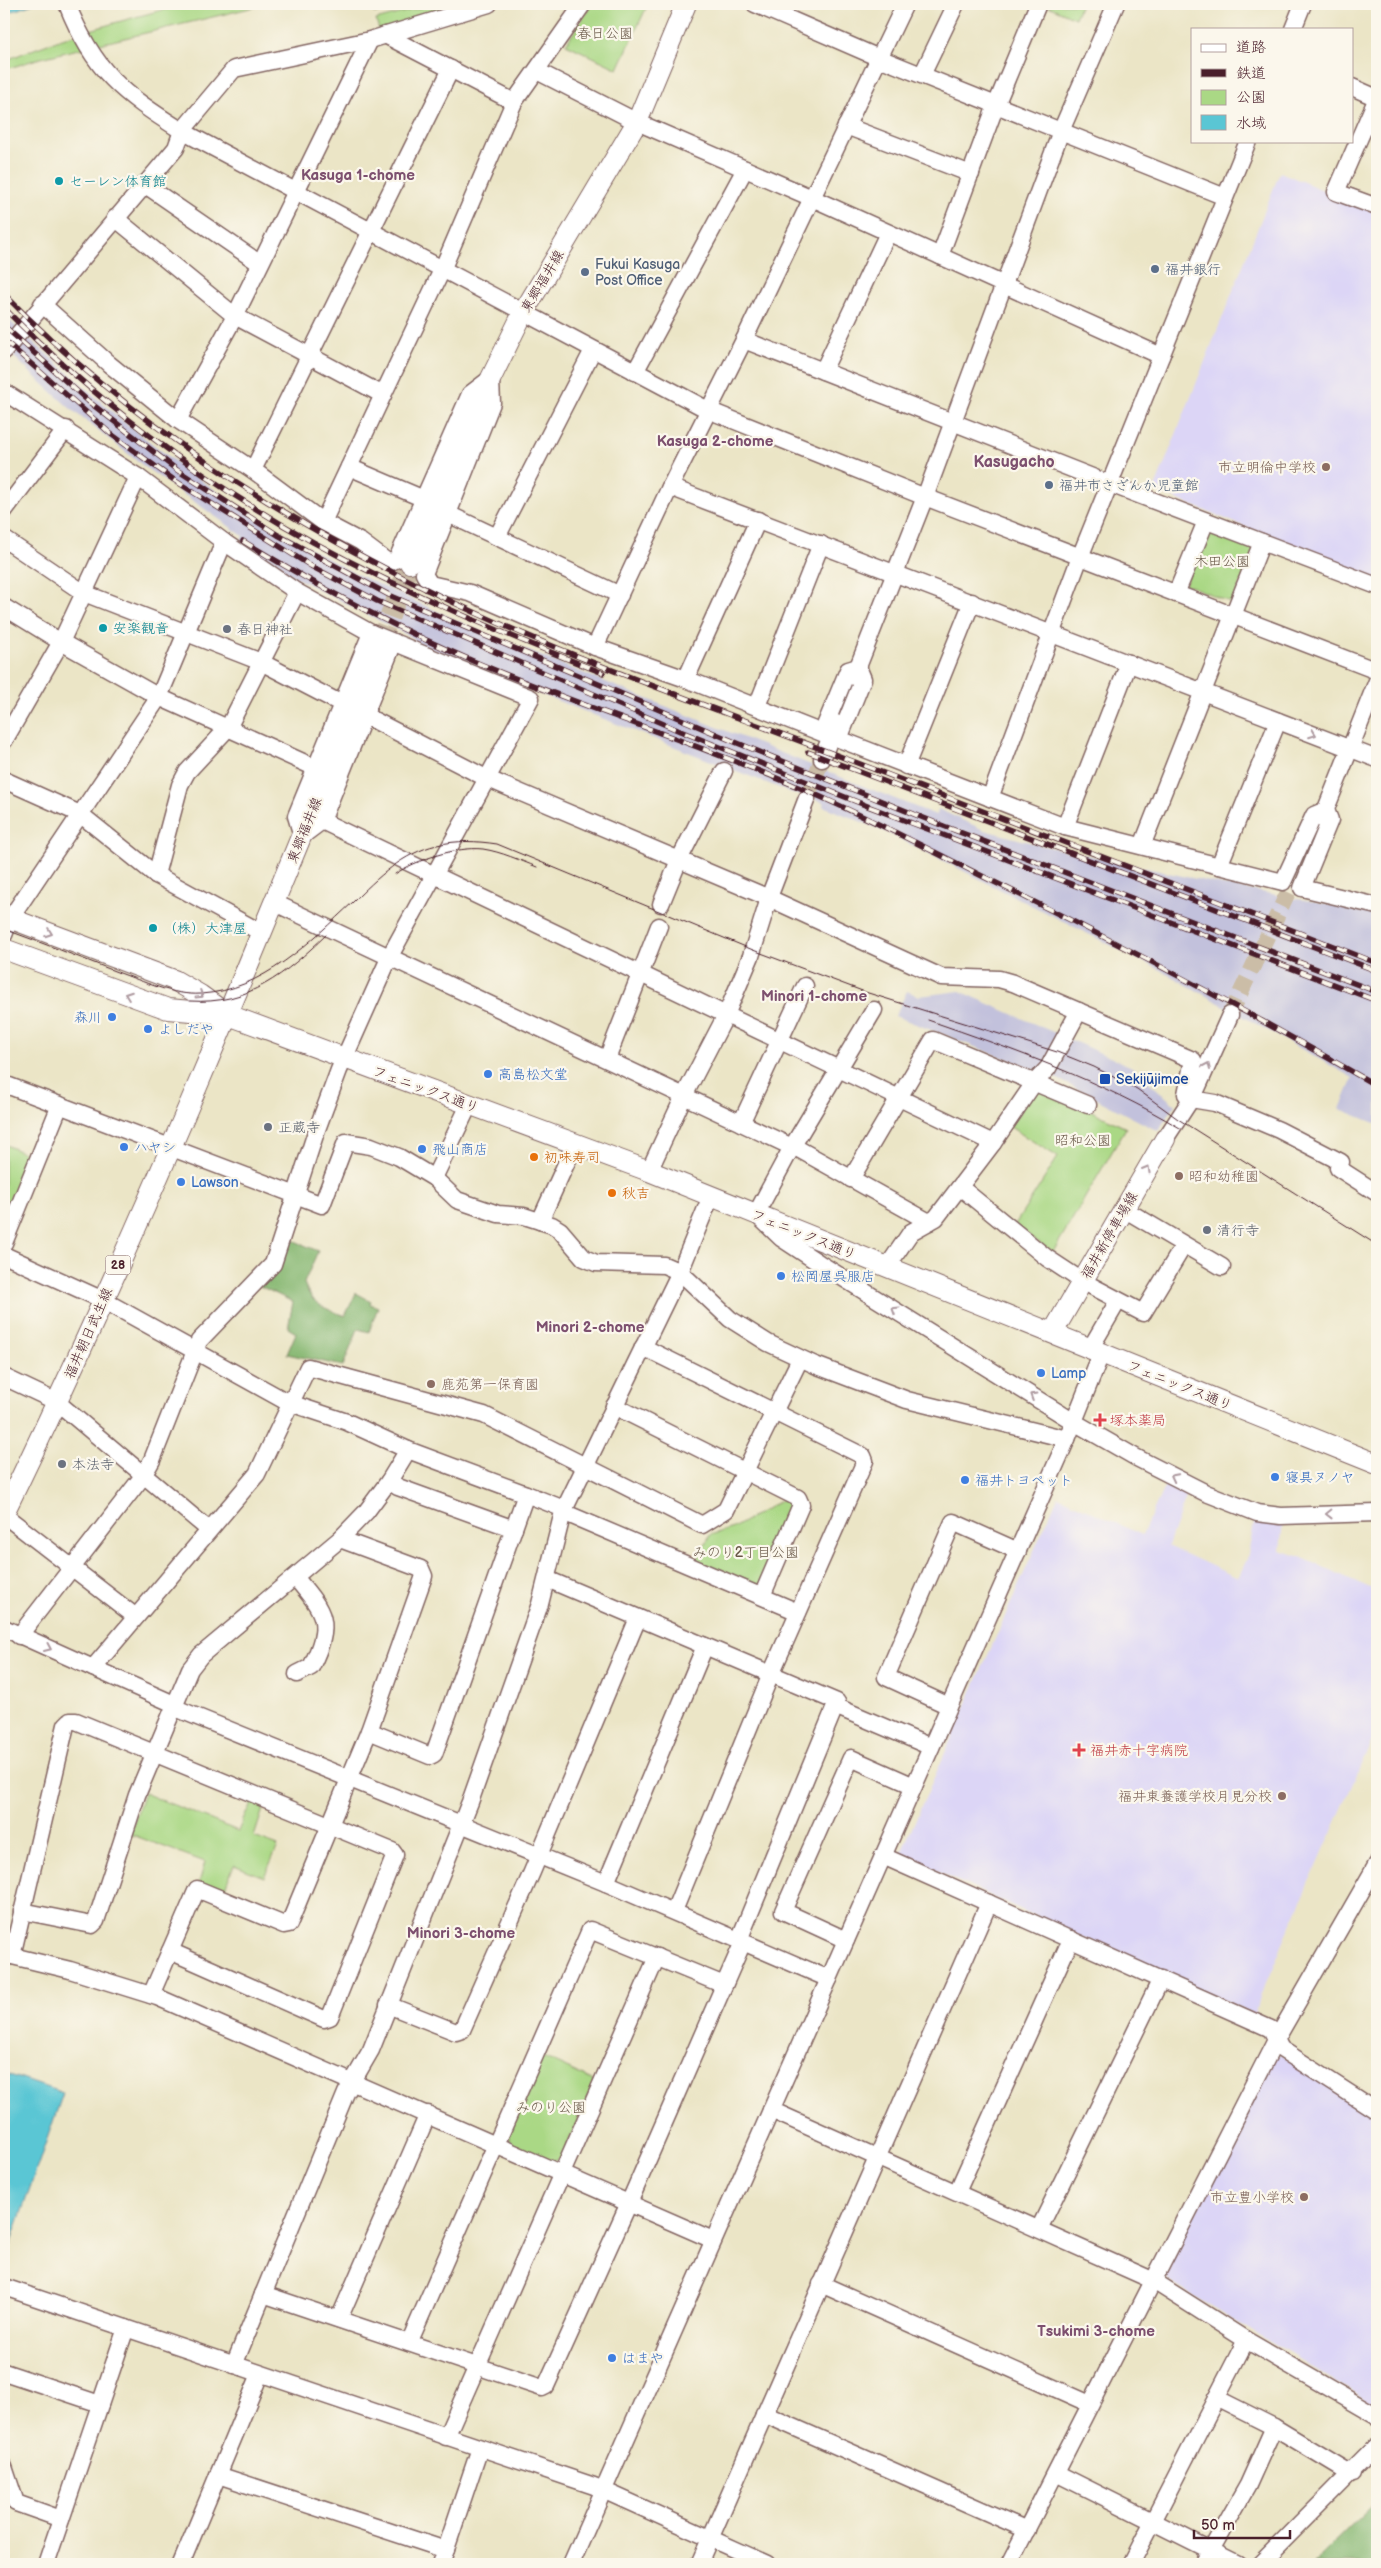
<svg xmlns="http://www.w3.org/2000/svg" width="1381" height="2568" font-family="'Balsamiq Sans','Klee One',sans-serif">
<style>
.built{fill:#dcd5f6}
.industrial{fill:#c2c1dc}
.green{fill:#aad885;stroke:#7a7c58}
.forest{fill:#87b872;stroke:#686c4e}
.water{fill:#5ac6d4;stroke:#527280}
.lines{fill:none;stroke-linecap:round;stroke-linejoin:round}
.minor-tunnel{stroke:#cbbda7;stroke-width:16;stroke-dasharray:16 8;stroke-linecap:butt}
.major-tunnel{stroke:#cbbda7;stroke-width:20;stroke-dasharray:20 10;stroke-linecap:butt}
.minor-casing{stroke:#826461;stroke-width:19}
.major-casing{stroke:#826461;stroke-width:22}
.minor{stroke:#fff;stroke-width:16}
.major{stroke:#fff;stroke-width:20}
.tram{stroke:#4a1f2b;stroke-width:1}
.rail-casing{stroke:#4a1f2b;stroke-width:5.5}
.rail{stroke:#fbf7ec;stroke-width:4;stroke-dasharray:11;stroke-linecap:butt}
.oneway{stroke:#ae9aa0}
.culture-dot{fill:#0f9aa8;stroke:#fbf7ec;stroke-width:2}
.service-dot{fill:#5c6f8a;stroke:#fbf7ec;stroke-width:2}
.education-dot{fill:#8d6e63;stroke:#fbf7ec;stroke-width:2}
.worship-dot{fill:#6b7280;stroke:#fbf7ec;stroke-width:2}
.shop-dot{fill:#3f7fe0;stroke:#fbf7ec;stroke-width:2}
.transit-dot{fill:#1a4fb4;stroke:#fbf7ec;stroke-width:2}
.food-dot{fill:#e8710a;stroke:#fbf7ec;stroke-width:2}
.health-dot{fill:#e0444e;stroke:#fbf7ec;stroke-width:2}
.labels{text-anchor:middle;stroke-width:4.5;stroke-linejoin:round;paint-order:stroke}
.shield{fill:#fbf7ec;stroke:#7f6065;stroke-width:1}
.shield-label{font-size:12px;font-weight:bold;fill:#4a1f2b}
.park-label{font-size:14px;fill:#675646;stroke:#fbf7ec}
.culture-label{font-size:14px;fill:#0d838f;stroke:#fbf7ec;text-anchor:start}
.service-label{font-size:14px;fill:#4e5e75;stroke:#fbf7ec;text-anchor:start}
.street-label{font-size:14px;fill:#4a1f2b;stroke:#fbf7ec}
.education-label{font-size:14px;fill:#785e54;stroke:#fbf7ec;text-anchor:end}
.worship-label{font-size:14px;fill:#5b616d;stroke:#fbf7ec;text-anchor:start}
.shop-label{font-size:14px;fill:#366cbe;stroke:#fbf7ec;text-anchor:start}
.transit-label{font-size:14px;fill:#164399;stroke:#fbf7ec;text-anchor:start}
.food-label{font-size:14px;fill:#c56008;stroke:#fbf7ec;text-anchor:start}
.health-label{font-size:14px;fill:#be3a42;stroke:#fbf7ec;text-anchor:start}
.neighbourhood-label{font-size:15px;font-weight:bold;fill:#7d506f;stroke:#fbf7ec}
.quarter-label{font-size:16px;font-weight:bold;fill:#7d506f;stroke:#fbf7ec}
</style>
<rect width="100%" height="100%" fill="#fbf7ec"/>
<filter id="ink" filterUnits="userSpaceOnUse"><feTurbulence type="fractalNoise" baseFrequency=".02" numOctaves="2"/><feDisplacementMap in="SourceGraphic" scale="10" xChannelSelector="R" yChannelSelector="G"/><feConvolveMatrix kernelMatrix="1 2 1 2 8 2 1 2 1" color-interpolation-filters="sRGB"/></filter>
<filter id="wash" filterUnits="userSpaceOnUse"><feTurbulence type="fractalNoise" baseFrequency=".0096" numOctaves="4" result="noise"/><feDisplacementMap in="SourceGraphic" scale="20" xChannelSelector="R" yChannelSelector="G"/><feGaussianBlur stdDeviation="1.12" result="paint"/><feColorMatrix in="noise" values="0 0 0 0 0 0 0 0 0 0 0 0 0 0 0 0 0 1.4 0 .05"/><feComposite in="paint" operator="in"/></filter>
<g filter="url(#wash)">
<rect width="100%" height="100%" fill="#ebe5c6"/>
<!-- built -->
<g class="built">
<path d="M1280 172 1377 213V580L1154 490Z"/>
<path d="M1168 1479 1189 1489 1168 1546 1238 1578 1247 1559 1255 1518 1283 1522 1280 1550 1298 1556 1377 1591V1728L1261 1994 1255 2015 900 1855 1058 1496 1142 1535Z"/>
<path d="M1282 2055 1377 2116V2406L1168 2281 1164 2272 1274 2057Z"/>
</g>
<!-- industrial -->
<g class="industrial">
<path d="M4 316 123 421 177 463 237 506 348 570 484 633 900 801 936 815 938 809 984 830 1040 845 1219 884 1329 905 1354 906 1377 911V1124L1340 1109 1353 1078 1160 970 884 831 823 806 825 803 802 793 800 796 454 660 415 642 413 638 281 570 239 544 243 536 145 467 72 410 33 375 4 347Z"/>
<path d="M907 991 919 996 960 991 1132 1067 1175 1105 1158 1131 1058 1079 895 1016Z"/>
</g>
<!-- green -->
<g class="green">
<path d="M185 4H267L37 59 4 70V61C63 36 123 20 185 4Z"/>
<path d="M372 4H416L374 13Z"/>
<path d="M434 4H468L380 33 376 20Z"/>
<path d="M592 4H648L618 69 566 44Z"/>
<path d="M1044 4H1081L1075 18Z"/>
<path d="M1209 527 1257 545 1232 603 1185 584Z"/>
<path d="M1037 1084 1126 1128 1053 1252 1014 1226 1058 1157 1010 1127Z"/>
<path d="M4 1144 34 1158 4 1233Z"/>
<path d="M787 1497 795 1508 762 1585 754 1587 696 1562 710 1535 733 1528Z"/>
<path d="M144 1793 238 1831 253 1799 264 1806 254 1837 278 1846 264 1877 234 1865 223 1893 199 1883 205 1862 130 1834Z"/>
<path d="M541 2056 594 2081 563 2155 552 2162 511 2143 508 2133Z"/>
</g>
<!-- forest -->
<g class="forest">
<path d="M288 1238 318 1251 304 1283C313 1306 323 1307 345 1316L356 1293 371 1301 370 1304 378 1307 369 1332 358 1329 343 1366 287 1354 296 1333 288 1328 293 1302 260 1286Z"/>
<path d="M1377 2500V2564H1312Z"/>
</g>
<!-- water -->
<g class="water">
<path d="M4 4H33L4 14Z"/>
<path d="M4 2073 63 2093 10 2245 4 2242Z"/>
</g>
</g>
<g filter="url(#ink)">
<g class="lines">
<!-- minor-tunnel -->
<g class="minor-tunnel">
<path d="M807 798 822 759"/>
<path d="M1230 1015 1291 886"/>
</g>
<!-- major-tunnel -->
<path class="major-tunnel" d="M379 645 410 563"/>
<defs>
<g id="minor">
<path d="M67 4C94 72 122 93 182 131L708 410 925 497 1377 671"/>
<path d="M755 4 879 58 1225 197"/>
<path d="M1293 29 1303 4"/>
<path d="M385 35 514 102"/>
<path d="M537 71 637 122 812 198 1161 356"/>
<path d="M922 75 956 4"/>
<path d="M1352 87 1377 98"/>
<path d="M1377 98 1336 192 1377 207"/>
<path d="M846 126 971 174"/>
<path d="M144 184 259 263"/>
<path d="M115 218 235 316 383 395"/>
<path d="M940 256 996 105 1038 4"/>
<path d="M42 304 109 364 178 420 253 470 323 522 361 542 389 563 397 559 470 394 491 378"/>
<path d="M744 340 1110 484 1377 586"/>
<path d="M4 351 176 148 182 131 234 69 370 40 489 4"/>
<path d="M823 371 888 233"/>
<path d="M635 372 745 169"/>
<path d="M491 381 492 403 424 574 430 584 470 593 595 647 686 679 822 733 848 670 858 667 863 679 839 739 1065 827 1283 882 1314 815 1326 810"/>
<path d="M4 392 138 477 224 542 297 592 371 633 531 698 390 956 339 1070 316 1132 273 1264 199 1341 152 1460 143 1476 19 1636"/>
<path d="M178 420 235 316 370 40"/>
<path d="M349 467 424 499"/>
<path d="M253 470 451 69"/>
<path d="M670 487 1377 759"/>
<path d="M4 511 66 429"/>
<path d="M446 513 620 595"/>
<path d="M323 522 442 270 514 102 583 4"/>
<path d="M497 537 593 350"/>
<path d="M4 539 84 593 261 662 342 704"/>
<path d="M1176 594 1206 521"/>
<path d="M4 607 61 642 159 697 316 768"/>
<path d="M371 633 296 816 302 836 322 821 394 642"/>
<path d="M595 647 670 487 744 340 905 4"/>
<path d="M854 677 925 497 1061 131 1116 4"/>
<path d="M686 679 758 520"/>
<path d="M757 706 821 544"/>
<path d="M364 715 486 778 769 898 941 977 999 979 1013 983 1193 1060 1186 1094 1191 1099 1215 1103 1279 1130 1341 1162 1338 1168 1377 1193"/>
<path d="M4 741 61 642 138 477"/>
<path d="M822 759 836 723"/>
<path d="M906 766 972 602"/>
<path d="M4 780 80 814 156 875 262 933"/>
<path d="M990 798 1080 557 1248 141"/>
<path d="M1326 810 1330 820 1302 888 1377 906"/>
<path d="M1322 819 1377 681"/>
<path d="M322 821 993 1143"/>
<path d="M1065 827 1129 663"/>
<path d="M1142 846 1262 542"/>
<path d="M1219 866 1278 721"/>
<path d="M156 875 180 785 187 772 228 728 297 592"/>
<path d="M275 903 792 1147"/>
<path d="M661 904 679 860 724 771"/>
<path d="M4 935 10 919 159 697 224 542"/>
<path d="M874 1010 792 1147 756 1214 781 1238 819 1263 1074 1422 1137 1458 1206 1493 1257 1513 1281 1516 1377 1513"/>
<path d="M607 1059 659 926"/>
<path d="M4 1084 322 1205 346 1142 371 1146 399 1157 434 1178 457 1200 498 1214 524 1216 552 1225 560 1230 584 1258 596 1263 664 1265 680 1272 730 1319 768 1343 815 1365 907 1400 1067 1439"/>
<path d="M741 1123 805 986"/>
<path d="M1165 1139 1195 1093 1230 1015"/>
<path d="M793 1146 929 1222"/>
<path d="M649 1171 684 1096 726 1015 751 956 771 892 807 798"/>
<path d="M434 1178 469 1105"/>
<path d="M851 1179 933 1040 1088 1105"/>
<path d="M960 1187 1047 1258 1082 1281 1143 1313 1184 1245"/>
<path d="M1124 1209 1222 1267"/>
<path d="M540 1221 575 1144"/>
<path d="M4 1243 60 1105"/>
<path d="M4 1255 103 1300 287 1402 347 1422 408 1450 526 1494"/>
<path d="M887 1267 911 1232 936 1218 993 1143 1034 1083 1048 1068 1079 1011"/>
<path d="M643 1347 863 1456 865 1461 771 1674 674 1911"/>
<path d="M1090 1349 1118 1301"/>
<path d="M4 1377 57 1402 209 1530"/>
<path d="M614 1406 798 1498 801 1505 762 1596"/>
<path d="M389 1481 398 1487 514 1529"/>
<path d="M563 1512 798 1612"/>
<path d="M4 1515 136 1617"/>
<path d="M295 1577C325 1613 333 1622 311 1667L297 1674"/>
<path d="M547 1579 837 1702 739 1940"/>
<path d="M4 1628 93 1668 257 1474 308 1367 484 1415 702 1525 726 1510 800 1359"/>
<path d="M93 1668 174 1704"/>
<path d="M835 1706 931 1747"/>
<path d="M949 1706 886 1677 953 1522 1018 1551"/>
<path d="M173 1707 606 1883 829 1979"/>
<path d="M369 1731 430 1756 434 1754 526 1494 564 1509"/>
<path d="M883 1856 1271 2029 1281 2049 1377 2111"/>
<path d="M606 1883 705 1646"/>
<path d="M22 1911 92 1925 96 1921 137 1795 190 1669 201 1655 340 1539 366 1512 389 1481 408 1450"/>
<path d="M846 1940 783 1911 851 1758 914 1786"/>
<path d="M4 1954 70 1970 157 1997 713 2240"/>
<path d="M12 1956 66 1725 70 1721H76L392 1851 395 1855 330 2017 324 2019 170 1951"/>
<path d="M151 1995 197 1889 284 1925 289 1924 369 1731 424 1576 421 1569 340 1539"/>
<path d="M388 2005 456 2032 462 2030 532 1872 638 1618"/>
<path d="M771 2110 1152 2280 1246 2340 1377 2416"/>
<path d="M957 2192 1071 1939"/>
<path d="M1039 2229 1161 1979"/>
<path d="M821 2284 1090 2404"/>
<path d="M4 2287 594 2486 767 2564"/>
<path d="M263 2294 542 2388 546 2386 629 2203 743 1942"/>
<path d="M339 2319 428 2114"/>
<path d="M409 2343 590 1930 724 1985"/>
<path d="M234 2365 346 2093 371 2050 470 1802 540 1604 563 1512 680 1272 711 1196"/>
<path d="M4 2372 100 2404"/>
<path d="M1216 2398 1274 2427 1352 2474"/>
<path d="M764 2414 1027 2530"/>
<path d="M446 2437 657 1957"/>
<path d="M4 2467 16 2503 61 2519"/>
<path d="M1056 2473 1238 2564"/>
<path d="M218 2475 446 2550"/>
<path d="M46 2564 126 2328"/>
<path d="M181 2564 260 2374"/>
<path d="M441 2564 480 2448"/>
<path d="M571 2564 1067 1439 1101 1354"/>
<path d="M699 2564 989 1903"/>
<path d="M1009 2564 1277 2038 1377 1864"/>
<path d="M1131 2564 1246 2340"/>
<path d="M1203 2564 1248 2485 1274 2427"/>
<path d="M1260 2564 1377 2446"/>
</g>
<g id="major">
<path d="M410 563 491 378 523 313 637 122 686 4"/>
<path d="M4 916 174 980 200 995 226 1014 649 1171 1377 1464"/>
<path d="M4 949 168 1009 226 1014"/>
<path d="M1053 1332 1165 1139"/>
<path d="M4 1513C142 1229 261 937 379 645"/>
</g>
</defs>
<!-- minor casing -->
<use href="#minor" class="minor-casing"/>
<!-- major casing -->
<use href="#major" class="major-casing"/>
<!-- minor -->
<use href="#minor" class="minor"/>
<!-- major -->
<use href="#major" class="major"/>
<!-- tram -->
<g class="tram">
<path d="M395 874C416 860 457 846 483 849 502 852 519 860 537 867"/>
<path d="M4 929C42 943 79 957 117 972 143 981 173 996 201 994 263 990 310 942 353 902 377 878 403 853 437 845 457 840 477 841 497 844L753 950 865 992 1057 1052 1094 1067 1137 1089 1178 1119 1377 1245"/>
<path d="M190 1001C249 1005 285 974 326 935"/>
<path d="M928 1020C1015 1050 1101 1081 1180 1128"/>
</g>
<defs>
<g id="rail">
<path d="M4 294C129 422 280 518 440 596 562 655 695 701 821 749 1007 820 1192 891 1377 963"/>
<path d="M4 308C92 398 203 482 313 542 406 593 504 634 603 673"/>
<path d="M4 326 88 401 177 470 278 535 389 595 735 742 941 825 1377 992"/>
<path d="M4 340 111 434 174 480 311 566 377 601 680 731 870 807 1377 1001"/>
<path d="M243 541C317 586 393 627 473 661 579 706 691 741 798 787 860 813 920 845 980 875 1115 941 1248 1011 1377 1086"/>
<path d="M808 752 1377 971"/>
</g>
</defs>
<!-- rail casing -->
<use href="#rail" class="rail-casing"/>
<!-- rail -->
<use href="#rail" class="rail"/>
</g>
<!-- one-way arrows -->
<defs><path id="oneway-chevron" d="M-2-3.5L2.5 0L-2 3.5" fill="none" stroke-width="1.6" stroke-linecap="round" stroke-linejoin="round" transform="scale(1.25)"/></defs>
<g class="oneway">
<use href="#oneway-chevron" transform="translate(1313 734) rotate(21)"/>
<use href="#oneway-chevron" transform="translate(49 933) rotate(20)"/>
<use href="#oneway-chevron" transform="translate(128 995) rotate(-160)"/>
<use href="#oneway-chevron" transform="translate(200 995) rotate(32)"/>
<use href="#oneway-chevron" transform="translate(1207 1066) rotate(-66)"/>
<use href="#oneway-chevron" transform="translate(1147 1169) rotate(-60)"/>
<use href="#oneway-chevron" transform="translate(895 1310) rotate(-148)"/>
<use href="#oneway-chevron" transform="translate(1033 1396) rotate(-148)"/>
<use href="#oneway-chevron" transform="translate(1174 1477) rotate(-153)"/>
<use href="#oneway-chevron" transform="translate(1329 1514) rotate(179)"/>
<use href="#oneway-chevron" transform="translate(48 1648) rotate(24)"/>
</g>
</g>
<!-- markers -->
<g class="culture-dot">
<circle cx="59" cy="181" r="5"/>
<circle cx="103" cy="628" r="5"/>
<circle cx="153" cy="928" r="5"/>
</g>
<g class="service-dot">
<circle cx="1155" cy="269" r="5"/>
<circle cx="585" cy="272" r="5"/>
<circle cx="1049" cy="485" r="5"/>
</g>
<g class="education-dot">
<circle cx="1326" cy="467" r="5"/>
<circle cx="1179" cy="1176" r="5"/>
<circle cx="431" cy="1384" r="5"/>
<circle cx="1282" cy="1796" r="5"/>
<circle cx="1304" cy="2197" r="5"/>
</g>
<g class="worship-dot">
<circle cx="227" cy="629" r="5"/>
<circle cx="268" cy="1127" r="5"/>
<circle cx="1207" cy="1230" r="5"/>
<circle cx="62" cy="1464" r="5"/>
</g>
<g class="shop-dot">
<circle cx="112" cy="1017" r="5"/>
<circle cx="148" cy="1029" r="5"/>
<circle cx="488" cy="1074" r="5"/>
<circle cx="124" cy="1147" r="5"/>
<circle cx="422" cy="1149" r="5"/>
<circle cx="181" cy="1182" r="5"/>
<circle cx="781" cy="1276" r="5"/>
<circle cx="1041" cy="1373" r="5"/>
<circle cx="1275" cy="1477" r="5"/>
<circle cx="965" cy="1480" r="5"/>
<circle cx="612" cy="2358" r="5"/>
</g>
<rect class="transit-dot" x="1099" y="1073" width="12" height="12" rx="2.5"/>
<g class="food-dot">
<circle cx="534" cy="1157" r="5"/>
<circle cx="612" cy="1193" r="5"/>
</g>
<g class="health-dot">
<path d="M1097.5 1412.5h5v5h5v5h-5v5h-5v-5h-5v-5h5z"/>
<path d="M1076.5 1742.5h5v5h5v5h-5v5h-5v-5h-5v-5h5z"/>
</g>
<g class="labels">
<!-- shield labels -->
<rect class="shield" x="105.5" y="1255.5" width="25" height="19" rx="4"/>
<g class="shield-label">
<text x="118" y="1269">28</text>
</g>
<!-- park labels -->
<g class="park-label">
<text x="605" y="38">春日公園</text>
<text x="1222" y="566">木田公園</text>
<text x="1083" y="1145">昭和公園</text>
<text x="746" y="1557">みのり2丁目公園</text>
<text x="551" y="2112">みのり公園</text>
</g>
<!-- culture labels -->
<g class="culture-label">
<text x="69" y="186">セーレン体育館</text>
<text x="113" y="633">安楽観音</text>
<text x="163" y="933">（株）大津屋</text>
</g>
<!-- service labels -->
<g class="service-label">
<text x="595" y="269">Fukui Kasuga<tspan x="595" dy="16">Post Office</tspan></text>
<text x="1165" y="274">福井銀行</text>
<text x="1059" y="490">福井市さざんか児童館</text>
</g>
<!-- street labels -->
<g class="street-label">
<text transform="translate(542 281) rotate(-59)" y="5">東郷福井線</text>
<text transform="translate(304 830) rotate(-68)" y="5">東郷福井線</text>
<text transform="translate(426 1089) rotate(20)" y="5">フェニックス通り</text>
<text transform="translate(804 1234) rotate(22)" y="5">フェニックス通り</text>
<text transform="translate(1109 1235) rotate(-60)" y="5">福井新停車場線</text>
<text transform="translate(88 1333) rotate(-66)" y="5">福井朝日武生線</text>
<text transform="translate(1180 1385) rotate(22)" y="5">フェニックス通り</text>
</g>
<!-- education labels -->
<g class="education-label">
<text x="1316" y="472">市立明倫中学校</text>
<text x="1189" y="1181" text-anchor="start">昭和幼稚園</text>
<text x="441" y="1389" text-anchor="start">鹿苑第一保育園</text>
<text x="1272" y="1801">福井東養護学校月見分校</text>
<text x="1294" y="2202">市立豊小学校</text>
</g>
<!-- worship labels -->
<g class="worship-label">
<text x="237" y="634">春日神社</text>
<text x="278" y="1132">正蔵寺</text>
<text x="1217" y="1235">清行寺</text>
<text x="72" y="1469">本法寺</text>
</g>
<!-- shop labels -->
<g class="shop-label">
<text x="102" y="1022" text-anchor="end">森川</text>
<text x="158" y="1034">よしだや</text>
<text x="498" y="1079">高島松文堂</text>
<text x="134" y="1152">ハヤシ</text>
<text x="432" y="1154">飛山商店</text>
<text x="191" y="1187">Lawson</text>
<text x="791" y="1281">松岡屋呉服店</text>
<text x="1051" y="1378">Lamp</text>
<text x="1285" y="1482">寝具ヌノヤ</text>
<text x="975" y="1485">福井トヨペット</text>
<text x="622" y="2363">はまや</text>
</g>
<!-- transit labels -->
<g class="transit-label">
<text x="1116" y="1084">Sekijūjimae</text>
</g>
<!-- food labels -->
<g class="food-label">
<text x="544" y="1162">初味寿司</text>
<text x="622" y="1198">秋吉</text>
</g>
<!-- health labels -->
<g class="health-label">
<text x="1110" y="1425">塚本薬局</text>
<text x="1090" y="1755">福井赤十字病院</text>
</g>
<!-- neighbourhood labels -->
<g class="neighbourhood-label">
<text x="358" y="180">Kasuga 1-chome</text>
<text x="715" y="446">Kasuga 2-chome</text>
<text x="814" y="1001">Minori 1-chome</text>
<text x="590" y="1332">Minori 2-chome</text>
<text x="461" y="1938">Minori 3-chome</text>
<text x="1096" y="2336">Tsukimi 3-chome</text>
</g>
<!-- quarter labels -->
<g class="quarter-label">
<text x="1014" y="467">Kasugacho</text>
</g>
</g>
<!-- margin -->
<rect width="1381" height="2568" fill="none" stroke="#fbf7ec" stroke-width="20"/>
<!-- legend -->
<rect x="1191" y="28" width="162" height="115" fill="#fbf7ec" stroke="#b4a19f"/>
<rect x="1201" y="44" width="25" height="8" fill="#ffffff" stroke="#b4a19f"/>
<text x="1236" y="52" font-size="15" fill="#4a1f2b">道路</text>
<rect x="1201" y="69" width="25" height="8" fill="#4a1f2b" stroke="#b4a19f"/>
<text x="1236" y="78" font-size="15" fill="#4a1f2b">鉄道</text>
<rect x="1201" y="90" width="25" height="15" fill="#aad885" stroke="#b4a19f"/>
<text x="1236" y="102" font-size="15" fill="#4a1f2b">公園</text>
<rect x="1201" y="115" width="25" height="15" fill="#5ac6d4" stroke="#b4a19f"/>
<text x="1236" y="128" font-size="15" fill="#4a1f2b">水域</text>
<!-- scale -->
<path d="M1194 2530v8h96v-8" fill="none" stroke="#4a1f2b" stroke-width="2.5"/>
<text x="1201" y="2530" font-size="15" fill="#4a1f2b" stroke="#fbf7ec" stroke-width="4" paint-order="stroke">50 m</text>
</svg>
